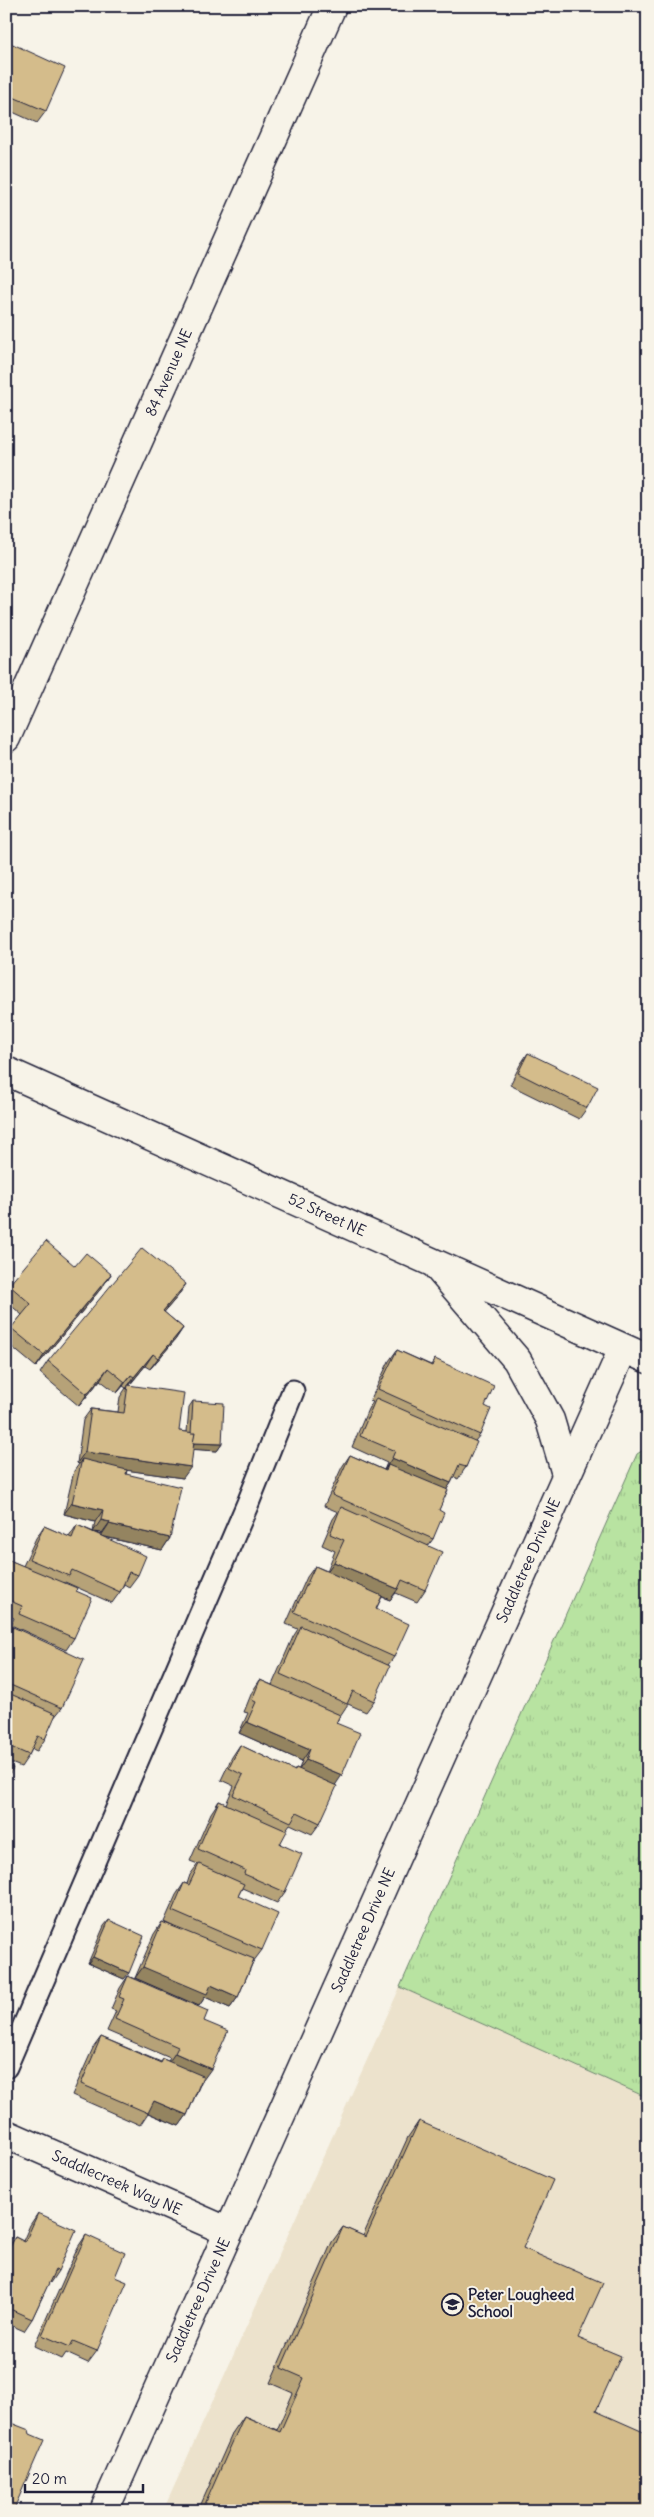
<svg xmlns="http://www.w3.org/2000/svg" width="654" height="2517" font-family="Delius,sans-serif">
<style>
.built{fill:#ece2cc}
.park{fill:url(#park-tufts);stroke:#6d826e}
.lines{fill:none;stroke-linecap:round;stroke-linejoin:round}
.lane-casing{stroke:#22223b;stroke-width:25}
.street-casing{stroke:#22223b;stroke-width:31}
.secondary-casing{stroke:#22223b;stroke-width:31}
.lane{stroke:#f7f3e8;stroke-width:21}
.street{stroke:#f7f3e8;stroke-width:28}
.secondary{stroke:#f7f3e8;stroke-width:28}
.wall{fill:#b6a278;stroke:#22223b}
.shaded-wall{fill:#948461;stroke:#22223b}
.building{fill:#d4bc8b;stroke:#22223b}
.labels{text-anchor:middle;stroke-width:4;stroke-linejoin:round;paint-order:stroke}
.street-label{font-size:15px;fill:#22223b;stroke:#f7f3e8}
.poi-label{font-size:15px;font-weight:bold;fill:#22223b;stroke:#f7f3e8;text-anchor:start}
</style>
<defs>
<pattern id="park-tufts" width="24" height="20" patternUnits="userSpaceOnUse" patternTransform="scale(1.25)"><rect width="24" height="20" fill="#b8e3a1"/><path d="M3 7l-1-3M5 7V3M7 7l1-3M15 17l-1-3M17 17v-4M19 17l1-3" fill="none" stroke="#9ec28c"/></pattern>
</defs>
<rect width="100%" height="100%" fill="#f7f3e8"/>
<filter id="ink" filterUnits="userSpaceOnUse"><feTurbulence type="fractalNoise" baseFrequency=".02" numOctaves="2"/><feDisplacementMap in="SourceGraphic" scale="10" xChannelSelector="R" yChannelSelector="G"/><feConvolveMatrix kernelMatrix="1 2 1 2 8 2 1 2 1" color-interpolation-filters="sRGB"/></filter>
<g filter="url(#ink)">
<!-- built -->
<path class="built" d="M400 1987 648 2098V2511H163Z"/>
<!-- park -->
<path class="park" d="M648 1447V2098L400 1987 637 1454Z"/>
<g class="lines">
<defs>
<path id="lane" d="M6 2067 248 1503 293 1391"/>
<g id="street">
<path id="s1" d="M6 738 332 6"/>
<path id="s2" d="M6 2134 227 2231"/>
<path id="s3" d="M104 2511 623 1349"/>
</g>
<g id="secondary">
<path id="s4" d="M6 1071 648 1359"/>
<path d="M439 1269 517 1360 550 1420 566 1474"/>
</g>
</defs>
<!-- lane casing -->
<use href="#lane" class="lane-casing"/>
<!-- street casing -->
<use href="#street" class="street-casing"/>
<!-- secondary casing -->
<use href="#secondary" class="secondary-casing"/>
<!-- lane -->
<use href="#lane" class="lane"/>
<!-- street -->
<use href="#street" class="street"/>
<!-- secondary -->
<use href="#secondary" class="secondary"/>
</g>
<!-- wall -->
<g class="wall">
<path d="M59 6H71L68 10Z"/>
<path d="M6 41 46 111 37 123 6 109Z"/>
<path d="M528 1053 587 1108 579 1119 510 1085 520 1065Z"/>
<path d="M75 1266 111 1274 103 1286 36 1367 6 1342V1335L22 1315 6 1301V1289L9 1285Z"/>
<path d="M178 1296 164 1312 183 1328 175 1340 150 1369 145 1366 129 1386 179 1431 187 1432 189 1407 193 1401 222 1444 217 1451 193 1449 183 1478 127 1470 126 1474 170 1538 162 1550 104 1537 138 1575 129 1587 124 1584 120 1592 112 1603 65 1582 64 1583 76 1591 74 1638 66 1650 11 1625 14 1618 6 1614V1564L9 1560 23 1566 36 1538 44 1526 69 1537 77 1525 101 1535 102 1533 93 1532 95 1522 64 1514 74 1471 79 1464 77 1463 83 1420 91 1409 118 1412 120 1397 126 1388 123 1386 117 1393 100 1380 79 1406 40 1373 48 1361Z"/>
<path d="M397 1350 431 1365 435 1359 485 1406 480 1435 475 1441 466 1467 458 1479 454 1477 451 1483 446 1490 439 1510 433 1539 428 1546 425 1590 417 1602 396 1593 390 1600 382 1597 376 1609 394 1657 388 1665 374 1701 366 1712 348 1704 340 1716 336 1723 334 1785 320 1823 312 1834 290 1824 285 1831 280 1844 285 1892 277 1903 242 1888 238 1896 262 1950 253 1962 238 1997 230 2008 205 1997 199 2006 135 1978 154 1934 162 1922 174 1927 164 1922 176 1895 184 1883 187 1884 190 1875 198 1864 190 1861 211 1813 219 1801 226 1804 234 1786 221 1780 232 1757 240 1745 294 1771 296 1768 299 1769 302 1761 239 1733 248 1713 244 1712 252 1692 260 1680 272 1685 293 1637 298 1629 286 1624 307 1577 315 1566 327 1571 335 1551 322 1545 333 1519 338 1512 324 1506 342 1467 350 1455 384 1470 387 1463 352 1447 368 1409 373 1402 370 1401 389 1361Z"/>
<path d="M6 1627 12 1629 13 1627 62 1708 53 1719 45 1739 37 1751 32 1749 29 1755 21 1767 6 1761Z"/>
<path d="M109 1920 124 1979 88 1963 104 1926Z"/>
<path d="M128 1976 204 2021 203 2080H202L187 2115 179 2126 148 2113 140 2125 72 2095 93 2048 101 2037 161 2062 163 2059 168 2061 170 2058 107 2031 116 2011 111 2009 120 1988Z"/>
<path d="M419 2121 523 2248 578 2338 596 2411 648 2511H198L233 2432 244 2416 277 2430 293 2393 270 2383 332 2242 343 2227 363 2236 408 2137Z"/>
<path d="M38 2213 58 2271 50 2283 49 2282 32 2319 24 2331 6 2323V2251L15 2237 23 2241 30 2225Z"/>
<path d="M86 2235 115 2277 97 2351 88 2363 66 2353 62 2359 34 2346 78 2247Z"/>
</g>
<!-- shaded-wall -->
<g class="shaded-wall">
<path d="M111 1274 103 1286 36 1367 44 1355Z"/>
<path d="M186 1284 178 1296 155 1323 163 1311Z"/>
<path d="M183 1328 175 1340 150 1369 158 1358Z"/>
<path d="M153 1354 145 1366 126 1389 134 1377Z"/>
<path d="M108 1368 100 1380 79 1406 87 1394Z"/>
<path d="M131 1375 123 1386 117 1393 125 1382Z"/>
<path d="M191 1443 222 1444 217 1451 187 1449Z"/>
<path d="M85 1452 191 1467 183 1478 81 1464 82 1459 79 1464 77 1463Z"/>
<path d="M392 1458 451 1483 443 1495 388 1465 385 1470H384Z"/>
<path d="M72 1503 103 1510 95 1522 64 1514Z"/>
<path d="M101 1520 110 1522 102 1533 93 1532Z"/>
<path d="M109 1524 170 1538 162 1550 101 1536Z"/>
<path d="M334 1562 398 1589 390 1600 326 1573Z"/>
<path d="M247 1722 310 1749 302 1761 239 1733Z"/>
<path d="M306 1760 342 1775 334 1787 298 1771Z"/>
<path d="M93 1957 129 1973 124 1979 88 1963Z"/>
<path d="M143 1967 211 1985 238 1997 230 2008 205 1997 199 2006 135 1978Z"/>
<path d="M175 2053 211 2069 203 2080 167 2065Z"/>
<path d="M154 2101 187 2115 179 2126 146 2112Z"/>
</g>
<!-- building -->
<g class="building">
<path d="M6 41 65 68 46 111 6 94Z"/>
<path d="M528 1053 598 1087 587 1108 518 1073Z"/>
<path d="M46 1241 75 1266 86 1253 111 1274 44 1355 11 1328 31 1304 9 1285Z"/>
<path d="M142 1248 186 1284 163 1311 183 1328 158 1358 153 1354 134 1377 131 1375 125 1382 108 1368 87 1394 48 1361Z"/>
<path d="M397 1350 432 1366 435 1359 494 1386 485 1406 491 1409 480 1435 378 1389Z"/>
<path d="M128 1385 184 1393 179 1431 195 1433 191 1467 85 1452 91 1409 124 1413Z"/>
<path d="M376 1398 477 1442 466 1467 459 1465 451 1483 392 1458 395 1451 360 1436Z"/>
<path d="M193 1401 224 1403 222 1444 193 1443 195 1433H191Z"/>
<path d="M350 1455 386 1471 388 1465 448 1490 439 1510 444 1513 433 1539 332 1495Z"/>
<path d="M82 1459 127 1470 126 1474 181 1487 170 1538 109 1524 110 1522 101 1520 103 1510 72 1503Z"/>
<path d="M341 1507 442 1552 425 1590 402 1580 398 1589 334 1562 344 1540 330 1534Z"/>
<path d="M77 1525 146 1556 138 1575 129 1572 120 1592 72 1570 69 1576 29 1559 44 1526 72 1538Z"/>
<path d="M9 1560 77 1588 76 1591 92 1598 74 1638 19 1614 22 1606 6 1599V1567Z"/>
<path d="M315 1566 382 1596 376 1609 409 1624 394 1657 294 1612Z"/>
<path d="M301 1626 390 1666 374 1701 353 1691 347 1704 280 1674Z"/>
<path d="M6 1627 12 1629 13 1627 84 1660 62 1708 6 1683Z"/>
<path d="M260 1680 340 1715 336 1723 360 1733 342 1775 306 1760 310 1749 247 1722 256 1702 252 1700Z"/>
<path d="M6 1692 56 1714 45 1739 38 1736 29 1755 6 1745Z"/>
<path d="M240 1745 295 1771 296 1768 337 1786 320 1823 297 1812 291 1822 233 1795 243 1775 229 1768Z"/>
<path d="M6 1764 13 1768 6 1780Z"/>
<path d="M219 1801 287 1831 280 1844 302 1854 285 1892 244 1874 245 1870 198 1849Z"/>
<path d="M199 1864 244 1884 238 1896 278 1914 262 1950 172 1911 184 1883 189 1885Z"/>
<path d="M109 1920 144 1936 129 1973 93 1957Z"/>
<path d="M162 1922 254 1959 238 1997 211 1985 207 1994 143 1967Z"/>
<path d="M128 1976 208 2011 204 2021 228 2031 211 2069 175 2053 178 2047 115 2019 124 1999 119 1997Z"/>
<path d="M101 2037 161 2063 163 2059 203 2076 187 2115 154 2101 148 2113 81 2084Z"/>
<path d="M419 2121 553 2180 523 2248 603 2283 578 2338 621 2356 596 2411 648 2434V2511H202L244 2416 280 2432 304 2378 281 2368 343 2227 366 2237Z"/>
<path d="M38 2213 76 2230 58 2271 55 2270 32 2319 10 2309 12 2305 6 2302V2257L15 2237 25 2242Z"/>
<path d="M86 2235 125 2253 115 2277 127 2282 97 2351 73 2341 70 2347 42 2335Z"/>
<path d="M6 2421 29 2430 30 2434 44 2440 13 2511H6Z"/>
</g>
</g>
<!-- icons -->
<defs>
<symbol id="school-ring" viewBox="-11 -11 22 22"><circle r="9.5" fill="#f7f3e8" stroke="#22223b" stroke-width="1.5"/><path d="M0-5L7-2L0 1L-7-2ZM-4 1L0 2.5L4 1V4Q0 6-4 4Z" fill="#22223b"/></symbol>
</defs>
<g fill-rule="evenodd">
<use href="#school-ring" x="440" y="2292" width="25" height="25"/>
</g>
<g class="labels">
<!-- street labels -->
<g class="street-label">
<text dy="5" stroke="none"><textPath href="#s1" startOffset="400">84 Avenue NE</textPath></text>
<text dy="5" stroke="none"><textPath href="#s4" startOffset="352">52 Street NE</textPath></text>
<text dy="5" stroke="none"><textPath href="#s3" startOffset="1041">Saddletree Drive NE</textPath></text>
<text dy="5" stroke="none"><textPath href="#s3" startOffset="636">Saddletree Drive NE</textPath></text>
<text dy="5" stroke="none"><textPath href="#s2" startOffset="121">Saddlecreek Way NE</textPath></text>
<text dy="5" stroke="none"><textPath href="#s3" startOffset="231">Saddletree Drive NE</textPath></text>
</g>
<!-- poi labels -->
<g class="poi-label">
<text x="468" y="2300">Peter Lougheed<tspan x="468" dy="17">School</tspan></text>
</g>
</g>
<!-- margin -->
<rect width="654" height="2517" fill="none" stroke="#f7f3e8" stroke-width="25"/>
<rect x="12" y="12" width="629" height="2492" fill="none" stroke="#22223b" stroke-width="2" filter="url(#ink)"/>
<!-- scale -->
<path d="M25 2484v8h118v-8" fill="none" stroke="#22223b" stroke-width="2.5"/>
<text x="32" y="2484" font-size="15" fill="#22223b" stroke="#f7f3e8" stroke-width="4" paint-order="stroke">20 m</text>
</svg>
